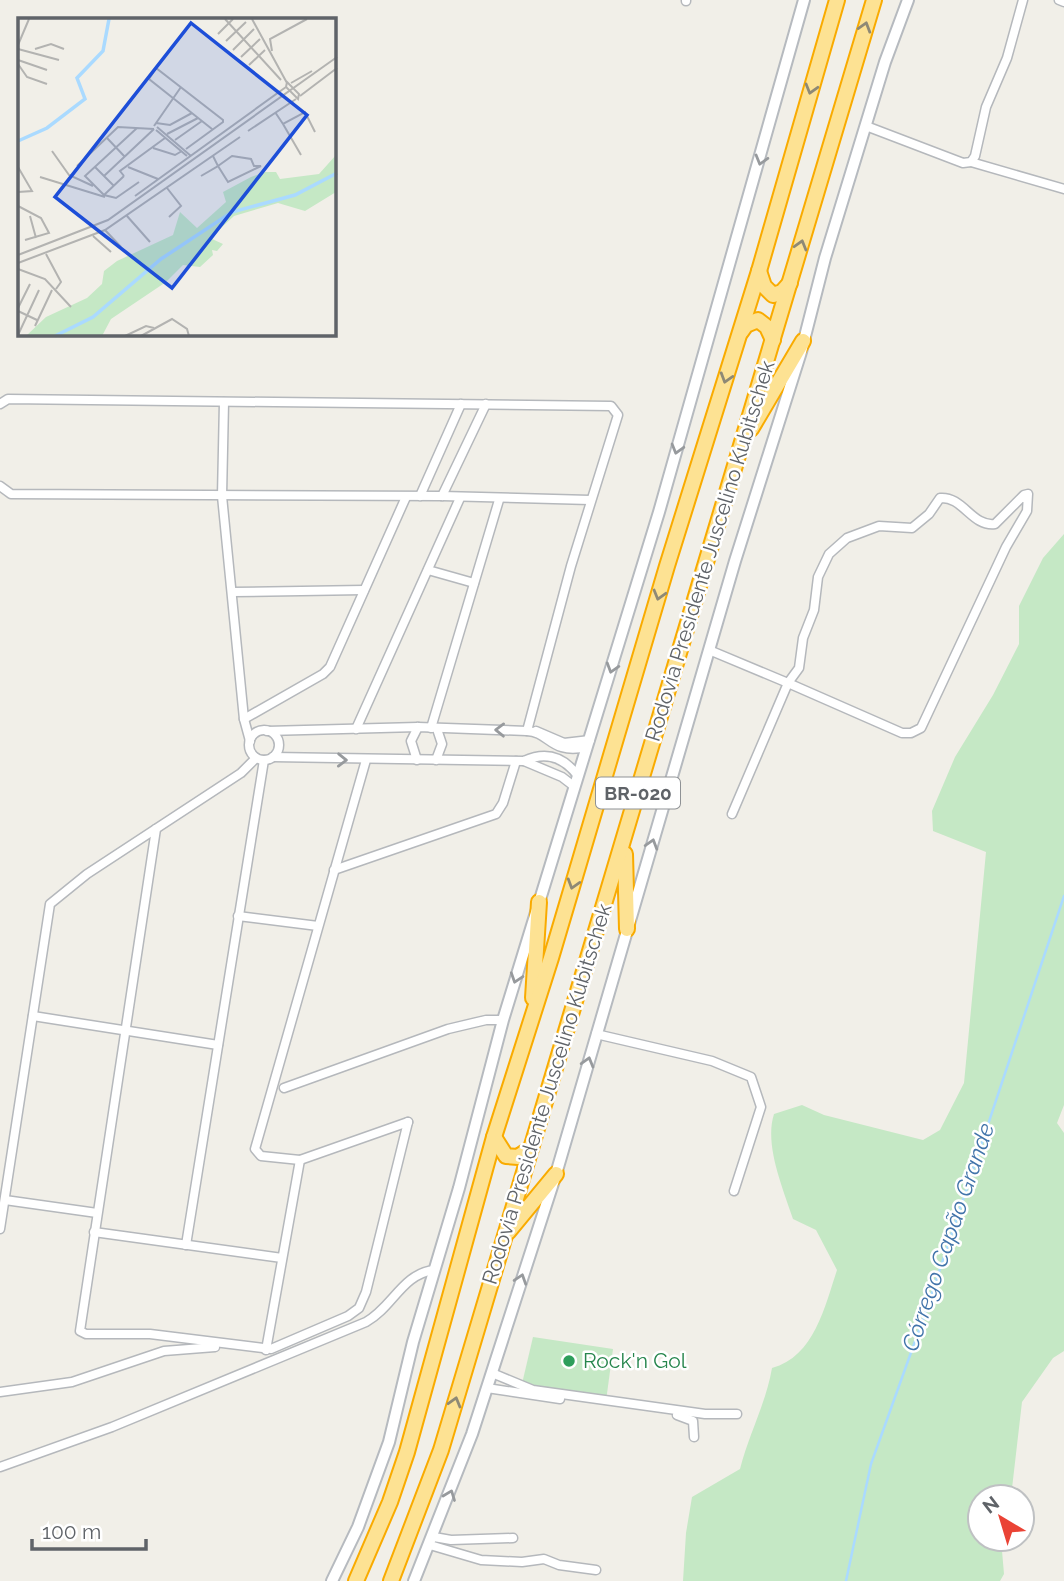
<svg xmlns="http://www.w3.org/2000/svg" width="1064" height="1581" font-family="Raleway,sans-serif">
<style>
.green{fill:#c5e8c5}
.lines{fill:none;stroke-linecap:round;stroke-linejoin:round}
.stream{stroke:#aadaff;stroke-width:2.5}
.street-casing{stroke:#b5b8bc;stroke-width:11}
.secondary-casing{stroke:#b6babf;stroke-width:14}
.highway-casing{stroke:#f9ab00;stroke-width:18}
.street{stroke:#fff;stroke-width:8}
.secondary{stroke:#fff;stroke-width:10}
.highway{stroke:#fde293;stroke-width:14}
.oneway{stroke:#8e8975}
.oneway2{stroke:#979a9d}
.leisure-dot{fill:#2e9e5b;stroke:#fff;stroke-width:2.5}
.labels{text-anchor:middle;stroke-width:5;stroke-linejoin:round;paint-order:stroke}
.shield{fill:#fff;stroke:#8f9295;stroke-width:2}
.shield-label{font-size:19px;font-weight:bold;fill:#5f6368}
.street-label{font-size:21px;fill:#5f6368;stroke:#fff}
.leisure-label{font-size:21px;fill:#27864d;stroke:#fff;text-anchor:start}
.water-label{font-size:23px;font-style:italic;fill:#4174aa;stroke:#fff}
.inset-river{fill:none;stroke:#aadaff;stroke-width:3.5}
.inset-road{fill:none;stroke:#b3b3b1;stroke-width:2}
.view{fill:#1d4ed8;fill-opacity:0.15;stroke:#1d4ed8;stroke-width:3.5}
.inset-edge{fill:none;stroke:#5f6368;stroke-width:3.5}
</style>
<rect width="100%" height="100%" fill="#f1efe8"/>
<!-- green -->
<g class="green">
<path d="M1064 534V1105L1057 1123 1064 1133V1351L1053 1358 1022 1402 1011 1497H980V1539H1001L1004 1574 1000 1581H683L686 1533 692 1497 740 1469C749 1434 766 1403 772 1368 814 1357 825 1306 837 1270L816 1230 793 1219C783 1188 764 1145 774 1114L802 1105 824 1115 923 1140 940 1130 964 1083 986 852 933 831 932 811 955 757 993 695 1019 644V606L1043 558Z"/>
<path d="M533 1337 613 1349 606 1401 521 1388Z"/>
</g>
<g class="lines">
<!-- stream -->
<path class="stream" d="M846 1581 871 1464 927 1308 1064 896"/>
<defs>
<g id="street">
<path d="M1059 0 1064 2"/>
<path d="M686 1V0"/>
<path d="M866 126 963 163 971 162 975 156 986 107 1007 58 1023 0"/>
<path d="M971 162 1064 189"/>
<path d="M224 402 222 496 244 719 250 741"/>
<path d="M0 404 8 399 611 406 618 415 571 566 527 731"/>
<path d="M0 486 11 494 442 496 590 500"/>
<path d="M1028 494 1027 511 1006 547 921 728 911 733H902L788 683 799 668 803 638 814 610 818 577 829 554 847 538 879 526 912 528 929 514 940 498C963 496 972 527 995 524L1024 495Z"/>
<path d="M420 496 461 404"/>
<path d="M442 496 486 404"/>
<path d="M428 570 474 583"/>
<path d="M233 592 364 590"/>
<path d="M709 650 788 683 732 814"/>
<path d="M244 719 323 674 330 667 406 497"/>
<path d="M431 728 499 500"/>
<path d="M356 729 460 498"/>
<circle cx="264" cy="745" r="15"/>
<path d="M267 731 418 727 527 731C550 732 550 755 587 747"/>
<path d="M536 731 564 743 590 740"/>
<path d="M273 757 524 761C546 751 564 757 578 776"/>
<path d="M366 760 255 1149 261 1156 300 1160 408 1122"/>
<path d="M417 760 411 741 418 727"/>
<path d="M436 760 442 744 437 729"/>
<path d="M524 761 562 777 575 787"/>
<path d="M156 829 80 1331 86 1334H150L271 1349 348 1316 359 1308 366 1292 408 1122"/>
<path d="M334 870 496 814 503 803 516 761"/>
<path d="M238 916 318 926"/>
<path d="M33 1016 218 1045"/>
<path d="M596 1034 712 1061 751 1077 761 1107 734 1191"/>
<path d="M284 1088 448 1029 486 1020H503"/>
<path d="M5 1200 97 1213"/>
<path d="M0 1229 50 904 87 874 241 773 256 758"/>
<path d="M94 1232 282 1258"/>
<path d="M186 1245 264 760"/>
<path d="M266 1350 300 1160"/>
<path d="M492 1373 533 1390 705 1414H737"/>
<path d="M487 1388 560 1399"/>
<path d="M0 1392 72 1382 164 1351 215 1347"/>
<path d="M677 1415 693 1421 694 1437"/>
<path d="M0 1467 112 1427 366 1322C393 1307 402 1274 434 1270"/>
<path d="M434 1537 451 1540 513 1538"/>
<path d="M430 1545 481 1560 522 1562 544 1559 559 1565 596 1570"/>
</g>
<g id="secondary">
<path d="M332 1581 358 1527 389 1442 413 1342 459 1188 503 1020 659 512 804 0"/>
<path d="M414 1581 472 1434 556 1174 735 561 801 352 825 258 885 62 908 0"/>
</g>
<g id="highway">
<path d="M759 271 764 286 773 295 782 292 790 283"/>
<path d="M741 332 746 325 758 320 767 327 773 340"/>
<path d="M751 429 803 341"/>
<path d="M625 854 627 929"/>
<path d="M533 998 539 902"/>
<path d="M494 1137 506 1156 518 1157 531 1148"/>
<path d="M508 1232 556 1174"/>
<path d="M356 1581 390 1502 407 1452 494 1137 551 958 667 566 759 271 837 0"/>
<path d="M391 1581 441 1450 874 0"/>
</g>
</defs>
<!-- street casing -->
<use href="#street" class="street-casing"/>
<!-- secondary casing -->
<use href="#secondary" class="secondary-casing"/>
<!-- highway casing -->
<use href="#highway" class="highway-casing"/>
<!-- street -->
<use href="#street" class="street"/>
<!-- secondary -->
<use href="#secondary" class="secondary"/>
<!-- highway -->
<use href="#highway" class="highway"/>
</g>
<!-- one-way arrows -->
<defs><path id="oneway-chevron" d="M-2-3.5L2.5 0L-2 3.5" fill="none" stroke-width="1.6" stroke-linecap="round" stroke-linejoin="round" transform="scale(1.75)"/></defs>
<g class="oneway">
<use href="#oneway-chevron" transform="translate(865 27) rotate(-73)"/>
<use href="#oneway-chevron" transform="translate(811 89) rotate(106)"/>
<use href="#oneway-chevron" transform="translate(801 245) rotate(-74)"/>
<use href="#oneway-chevron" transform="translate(726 378) rotate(107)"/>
<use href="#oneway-chevron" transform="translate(659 595) rotate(106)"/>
<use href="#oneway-chevron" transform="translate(573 884) rotate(107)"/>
<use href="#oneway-chevron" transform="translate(455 1402) rotate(-74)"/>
</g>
<g class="oneway2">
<use href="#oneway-chevron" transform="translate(761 160) rotate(106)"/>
<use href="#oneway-chevron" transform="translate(677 449) rotate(106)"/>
<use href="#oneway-chevron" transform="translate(612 668) rotate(107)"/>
<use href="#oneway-chevron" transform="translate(500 730) rotate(-179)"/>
<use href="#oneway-chevron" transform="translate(342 760) rotate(1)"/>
<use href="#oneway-chevron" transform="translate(652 844) rotate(-73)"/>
<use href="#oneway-chevron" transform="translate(516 978) rotate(108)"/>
<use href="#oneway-chevron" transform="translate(588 1062) rotate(-74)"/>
<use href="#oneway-chevron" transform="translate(521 1279) rotate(-72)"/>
<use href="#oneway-chevron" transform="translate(450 1495) rotate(-69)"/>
</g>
<!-- markers -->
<circle class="leisure-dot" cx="569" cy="1361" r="7"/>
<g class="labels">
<!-- shield labels -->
<rect class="shield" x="596" y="777.5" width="84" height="31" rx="5"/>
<g class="shield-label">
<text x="638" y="800">BR-020</text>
</g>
<!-- street labels -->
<g class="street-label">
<text transform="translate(710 551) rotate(-73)" y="7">Rodovia Presidente Juscelino Kubitschek</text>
<text transform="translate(547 1094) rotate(-73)" y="7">Rodovia Presidente Juscelino Kubitschek</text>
</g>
<!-- leisure labels -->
<g class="leisure-label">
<text x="583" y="1368">Rock'n Gol</text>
</g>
<!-- water labels -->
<g class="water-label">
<text transform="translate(948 1237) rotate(-71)" y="8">Córrego Capão Grande</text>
</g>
</g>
<!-- overview -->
<g transform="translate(18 18)">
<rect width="318" height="318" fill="#f1efe8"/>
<path d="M318 137V174L287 193 260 185 216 198 192 220 205 226 199 233 194 232 195 237 182 249 165 247 148 264 93 301 84 318H8L28 299 69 280 84 266 86 253 99 243 155 217 162 194 179 210 208 184 205 174 233 159 247 154H258L262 161 301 156Z" fill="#c5e8c5"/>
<path class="inset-river" d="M0 123 29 110 67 81 59 60 85 33 91 1M37 318 75 299 143 241 214 194 277 177 319 155"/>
<path class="inset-road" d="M207 1 263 62M234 1 269 65M200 16 215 1M208 23 228 4M0 27 11 1M0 31 41 42M17 31 33 26 46 31M215 32 236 11M254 33 252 21 289 1M223 39 242 21M0 42 29 52M0 46 9 59 29 66M231 47 247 32M269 64 281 76 280 81 268 69ZM273 65 294 53M282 78 319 50M257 94 265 106 287 94 297 114M138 105 152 107 174 95M265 106 283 137M136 108 163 69M139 109 173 138M119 110 67 158 86 177 98 180 121 164M138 112 169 138M230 113 278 81M149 116 180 100M89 120 107 139M157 122 184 103M135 130 157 137 164 133M168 131 205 104V102L138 50 131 61 194 111M34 133 51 157 75 168M214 138 233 141 236 148H243L210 164 200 148ZM59 148 100 109 136 111M0 149 14 173 0 174M77 149 96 168M110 149 140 161M86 158 136 111M106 158 102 153 147 120M183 158 200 148 195 138M22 159 87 179M149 170 163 188 151 199M86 177 106 158M117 178 268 69M0 188 23 200 31 215 7 222M12 198 18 220M109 198 132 224M87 212 103 229M75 218 93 234M28 236 43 264 38 271M0 237 90 202 319 39M0 245 87 212 222 119M0 251 27 261 53 289M0 290 12 266M0 293 19 302M17 308 34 272M0 317 21 272M107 318 128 308 136 310M123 318 154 301 169 311 171 318"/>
<path class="view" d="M173 5 289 97 154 270 37 179Z"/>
<rect width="318" height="318" class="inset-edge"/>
</g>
<!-- north arrow -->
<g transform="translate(1001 1518) rotate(322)"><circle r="33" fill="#ffffff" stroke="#bfc1c3" stroke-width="2"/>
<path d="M0-5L12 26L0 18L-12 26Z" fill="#ea4335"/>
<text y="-10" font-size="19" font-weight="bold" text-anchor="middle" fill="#5f6368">N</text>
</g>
<!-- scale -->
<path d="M32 1539v10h114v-10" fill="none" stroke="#5f6368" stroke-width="3.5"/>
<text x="42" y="1539" font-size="21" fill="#5f6368" stroke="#ffffff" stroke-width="5" paint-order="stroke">100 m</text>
</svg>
